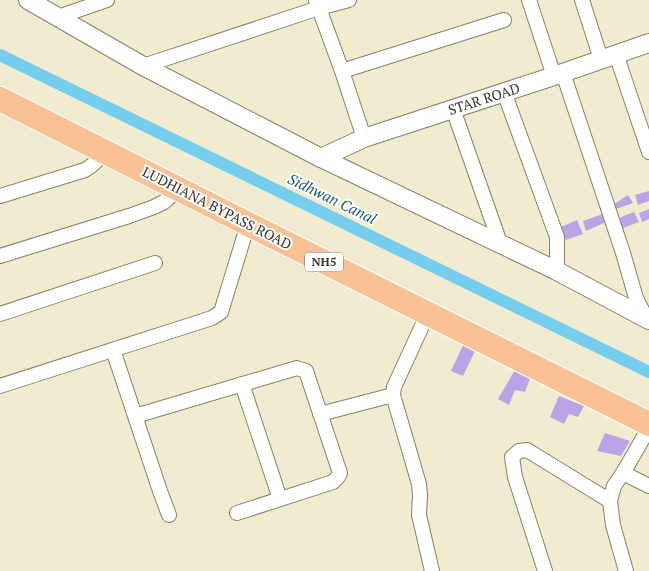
<svg xmlns="http://www.w3.org/2000/svg" width="649" height="571" font-family="'PT Serif',serif">
<style>
.lines{fill:none;stroke-linecap:round;stroke-linejoin:round}
.canal{stroke:#76ceef;stroke-width:12}
.building{fill:#baa3e6}
.minor-casing{stroke:#868168;stroke-width:16}
.tertiary-casing{stroke:#868168;stroke-width:20}
.trunk-casing{stroke:#fff;stroke-width:26}
.minor{stroke:#fff;stroke-width:14}
.tertiary{stroke:#fff;stroke-width:18}
.trunk{stroke:#f8c296;stroke-width:24}
.labels{text-anchor:middle;stroke-width:4;stroke-linejoin:round;paint-order:stroke}
.shield{fill:#fff;stroke:#727169;stroke-width:1}
.shield-label{font-size:12px;font-weight:bold;fill:#363429}
.street-label{font-size:14px;fill:#363429;stroke:#fff}
.water-label{font-size:15px;font-style:italic;fill:#155c73;stroke:#fff}
</style>
<rect width="100%" height="100%" fill="#f1ecd0"/>
<g class="lines">
<!-- canal -->
<path class="canal" d="M0 55 649 372"/>
</g>
<!-- building -->
<g class="building">
<path d="M649 191V201L638 205 635 195Z"/>
<path d="M628 195 633 203 613 210 614 204Z"/>
<path d="M649 209V219L642 222 639 213Z"/>
<path d="M634 212 639 222 623 228 619 218Z"/>
<path d="M603 214 608 221 586 231 583 221Z"/>
<path d="M577 220 583 234 566 240 559 228Z"/>
<path d="M464 343 476 349 463 376 451 371Z"/>
<path d="M515 370 530 379 525 392 515 390 509 405 498 399Z"/>
<path d="M559 396 584 406 578 417 569 414 564 424 550 417Z"/>
<path d="M605 433 630 441 621 456 597 451Z"/>
</g>
<g class="lines">
<defs>
<g id="minor">
<path d="M316 0 342 71 364 138"/>
<path d="M529 0 554 76"/>
<path d="M582 0 601 59"/>
<path d="M58 17 107 0"/>
<path d="M616 54 649 152"/>
<path d="M143 66 319 8 349 0"/>
<path d="M342 71 504 20"/>
<path d="M563 73 623 253 636 298 646 318"/>
<path d="M504 92 557 237V271"/>
<path d="M453 109 500 243"/>
<path d="M0 196 85 170C94 165 98 160 103 150"/>
<path d="M0 256 129 216 154 207 164 202 171 196 177 188"/>
<path d="M428 313 394 387 393 395 419 484 420 495 419 515 432 571"/>
<path d="M0 314 155 263"/>
<path d="M113 350 160 491 169 515"/>
<path d="M242 384 280 499"/>
<path d="M0 386 212 318 221 312 248 224"/>
<path d="M320 414 393 395"/>
<path d="M135 416 297 368 306 371 340 473 338 477 333 482 237 513"/>
<path d="M623 473 649 486"/>
<path d="M545 571 515 477 512 457 519 451 527 450 610 501"/>
<path d="M626 571 613 525 610 501 614 486 623 473 649 428"/>
</g>
<g id="tertiary">
<path d="M28 0 143 66 321 158 557 271 649 320"/>
<path d="M321 158 364 138 554 76 649 43"/>
</g>
<path id="trunk" d="M0 99 248 224 649 424"/>
</defs>
<!-- minor casing -->
<use href="#minor" class="minor-casing"/>
<!-- tertiary casing -->
<use href="#tertiary" class="tertiary-casing"/>
<!-- trunk casing -->
<use href="#trunk" class="trunk-casing"/>
<!-- minor -->
<use href="#minor" class="minor"/>
<!-- tertiary -->
<use href="#tertiary" class="tertiary"/>
<!-- trunk -->
<use href="#trunk" class="trunk"/>
</g>
<g class="labels">
<!-- shield labels -->
<rect class="shield" x="305" y="252.5" width="38" height="19" rx="4"/>
<g class="shield-label">
<text x="324" y="266">NH5</text>
</g>
<!-- street labels -->
<g class="street-label">
<text transform="translate(484 99) rotate(-18)" y="5">STAR ROAD</text>
<text transform="translate(217 208) rotate(27)" y="5">LUDHIANA BYPASS ROAD</text>
</g>
<!-- water labels -->
<g class="water-label">
<text transform="translate(332 199) rotate(26)" y="5">Sidhwan Canal</text>
</g>
</g>
</svg>
